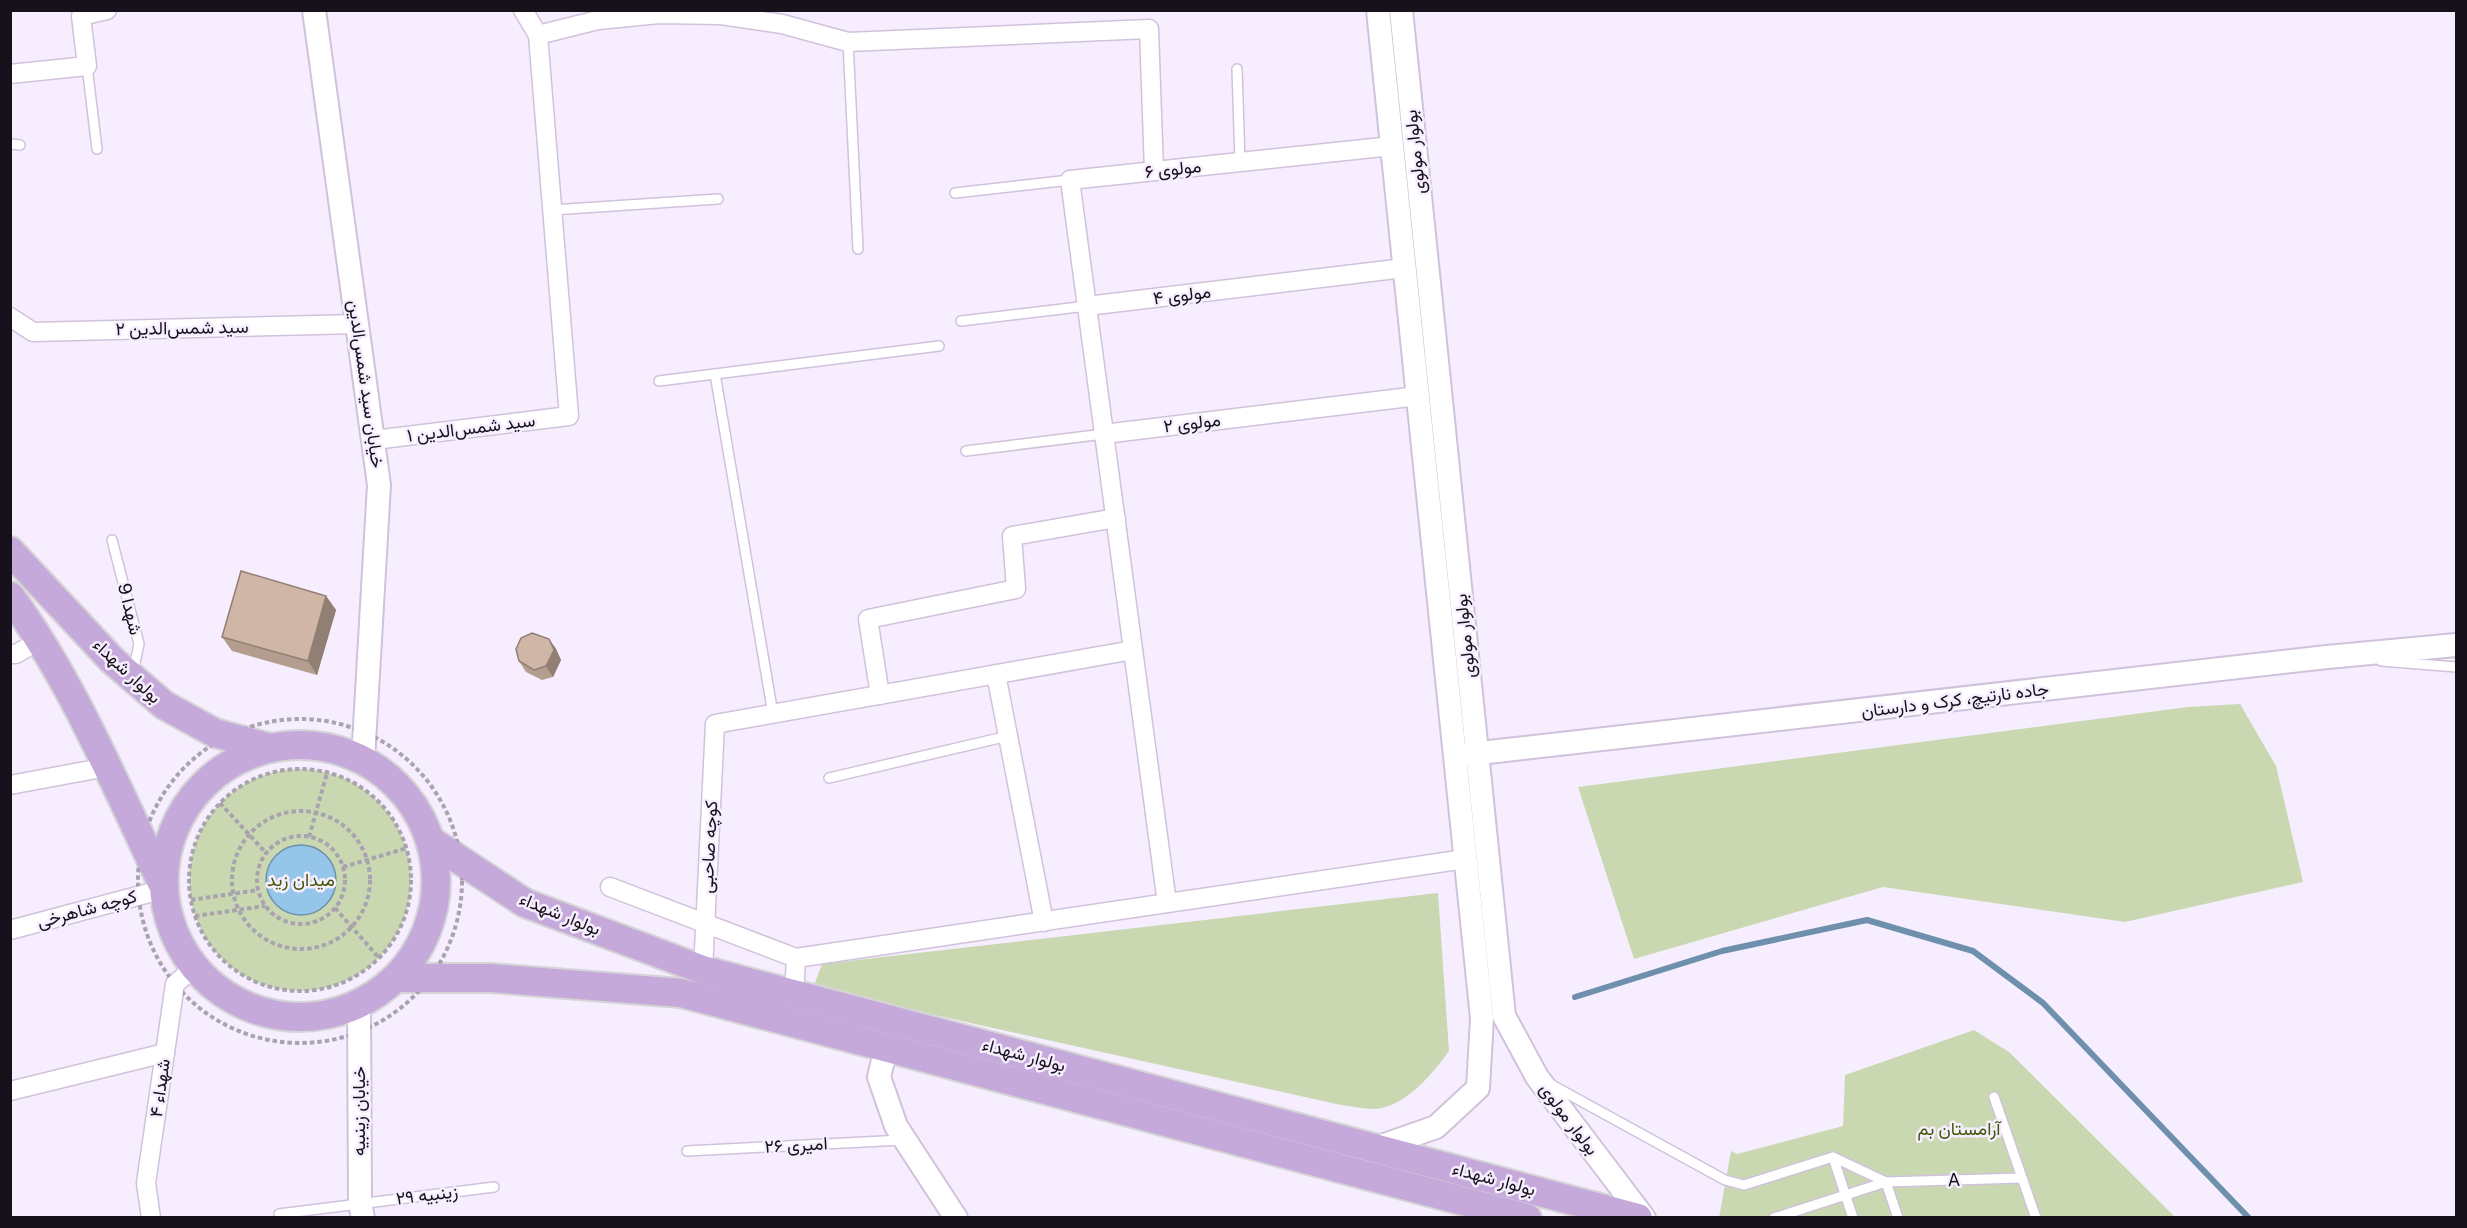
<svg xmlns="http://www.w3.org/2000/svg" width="2467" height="1228" font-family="'Public Sans',Vazirmatn,sans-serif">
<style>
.green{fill:#c9d8b1}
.water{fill:#95c6ea;stroke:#6f90ac;stroke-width:1.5}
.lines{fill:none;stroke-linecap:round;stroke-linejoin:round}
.stream{stroke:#6f90ac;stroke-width:6}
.service-casing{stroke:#d0c2db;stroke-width:12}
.minor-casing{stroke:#d0c2db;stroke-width:21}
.tertiary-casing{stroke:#d0c2db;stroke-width:26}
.primary-casing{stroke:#d5d4d6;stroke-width:32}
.path{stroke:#a9a2af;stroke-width:4;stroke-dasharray:4.5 3;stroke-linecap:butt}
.service{stroke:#fff;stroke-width:9}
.minor{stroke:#fff;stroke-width:18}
.tertiary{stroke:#fff;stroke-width:22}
.primary{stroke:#c5a9db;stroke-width:28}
.wall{fill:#b39d8f}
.shaded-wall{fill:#927f74}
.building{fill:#d0b6a6;stroke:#927f74;stroke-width:1.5}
.labels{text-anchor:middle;stroke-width:5;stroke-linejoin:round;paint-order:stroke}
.street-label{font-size:18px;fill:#16111a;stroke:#f6eefe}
.park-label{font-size:18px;fill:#415604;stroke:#f6eefe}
</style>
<rect width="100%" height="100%" fill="#f6eefe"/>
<!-- green -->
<g class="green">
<path d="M2240 704 2276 766 2303 882 2125 922 1883 887 1634 959 1578 787 2188 707Z"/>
<circle cx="300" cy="880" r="111"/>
<path d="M1438 893 1449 1051C1433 1073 1405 1108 1374 1109 1363 1109 1352 1106 1341 1105L813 988 822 964Z"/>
<path d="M1974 1030 2009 1052 2175 1217 1719 1218 1731 1151 1737 1154 1843 1126 1845 1075Z"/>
</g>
<!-- water -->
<circle class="water" cx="301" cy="880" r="35"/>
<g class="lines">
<!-- stream -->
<path class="stream" d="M1575 997 1722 951 1867 920 1973 951 2043 1003 2249 1218"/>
<defs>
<g id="service">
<path d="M848 42 858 249"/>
<path d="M87 66 97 149"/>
<path d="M1237 69 1240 162"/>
<path d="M10 144 20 145"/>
<path d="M955 193 1070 180"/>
<path d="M552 210 718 199"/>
<path d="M961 321 1087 306"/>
<path d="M715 374 773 714"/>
<path d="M659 381 939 346"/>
<path d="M966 451 1104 434"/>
<path d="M112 540 139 644 133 672"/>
<path d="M2381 661 2456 667"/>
<path d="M829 778 1008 736"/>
<path d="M1550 1084 1725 1180 1744 1185 1833 1157"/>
<path d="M1994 1097 2036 1218"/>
<path d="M687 1151 902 1140"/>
<path d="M279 1214 494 1187"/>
<path d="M1774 1218 1886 1182 1833 1157 1853 1218"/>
<path d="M1898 1218 1886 1182 2022 1178"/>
</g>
<g id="minor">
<path d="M538 35 598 20 659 14 721 15 782 24 848 42 1149 29 1154 171"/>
<path d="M10 74 87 66 81 16 107 10"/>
<path d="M1087 306 1404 268"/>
<path d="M10 317 33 332 358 324"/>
<path d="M1104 434 1418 396"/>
<path d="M374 440 569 416 538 35 523 10"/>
<path d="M10 654H16L42 639"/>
<path d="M996 674 1044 922"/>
<path d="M880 695 868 619 1016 589 1012 536 1116 518"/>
<path d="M10 785 107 767"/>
<path d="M610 887 796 958 1465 859"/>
<path d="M1167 903 1070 180 1392 146"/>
<path d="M10 930 164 889"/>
<path d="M703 970 715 724 1133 650"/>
<path d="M794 994 796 958"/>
<path d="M10 1091 165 1053"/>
<path d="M151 1218 146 1183 175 984 195 967"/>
</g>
<g id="tertiary">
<path d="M314 10 379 485 363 760"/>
<path d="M1401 10 1504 1016 1537 1077 1644 1218"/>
<path d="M1462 755 2327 657 2456 645"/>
<path d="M359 1004 360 1203 363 1218"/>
<path d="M886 1048 879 1077 896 1126 956 1218"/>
<path d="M1376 1148 1436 1127 1478 1088 1482 1018 1378 10"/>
</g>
<g id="primary">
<path d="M10 551 112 660 164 705 215 733 271 748"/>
<path d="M10 596C74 684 116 787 163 885"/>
<circle cx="300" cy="881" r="136"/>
<path d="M431 841 525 903 703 970 1638 1218"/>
<path d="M397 978H491L681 993 1527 1218"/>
</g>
</defs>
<!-- service casing -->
<use href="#service" class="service-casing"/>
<!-- minor casing -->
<use href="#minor" class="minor-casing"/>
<!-- tertiary casing -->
<use href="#tertiary" class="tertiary-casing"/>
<!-- primary casing -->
<use href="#primary" class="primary-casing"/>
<!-- path -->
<g class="path">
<circle cx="300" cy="881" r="162"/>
<circle cx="300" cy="880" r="111"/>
<path d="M220 803 266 853"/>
<circle cx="301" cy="880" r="69"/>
<circle cx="301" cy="880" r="44"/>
<path d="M309 837 327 773"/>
<path d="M343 867 407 848"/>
<path d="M191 900 258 890"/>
<path d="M335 908 379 958"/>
<path d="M195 916 265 906"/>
</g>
<!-- service -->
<use href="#service" class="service"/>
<!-- minor -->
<use href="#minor" class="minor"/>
<!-- tertiary -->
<use href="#tertiary" class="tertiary"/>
<!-- primary -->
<use href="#primary" class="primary"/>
</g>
<!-- wall -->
<g class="wall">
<path d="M326 596 336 610 317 675 232 651 222 637Z"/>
<path d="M549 639 556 649 561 660 553 677 542 680 526 672 519 661Z"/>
</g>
<!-- shaded-wall -->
<g class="shaded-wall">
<path d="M326 596 336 610 317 675 308 661Z"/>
<path d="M549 639 556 649 561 660 553 677 546 666Z"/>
</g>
<!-- building -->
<g class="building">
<path d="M241 571 326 596 308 661 222 637Z"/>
<path d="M532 633 549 639 554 650 546 666 534 670 519 661 516 649 521 638Z"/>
</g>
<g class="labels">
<!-- street labels -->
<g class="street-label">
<text transform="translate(1415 152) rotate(-96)" y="6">بولوار مولوی</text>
<text transform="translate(1173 169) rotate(-6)" y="6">مولوی ۶</text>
<text transform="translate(1182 295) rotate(-7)" y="6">مولوی ۴</text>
<text transform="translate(182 328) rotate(-1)" y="6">سید شمس‌الدین ۲</text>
<text transform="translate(366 384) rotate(82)" y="6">خیابان سید شمس‌الدین</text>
<text transform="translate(1192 423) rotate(-7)" y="6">مولوی ۲</text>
<text transform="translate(471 428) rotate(-7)" y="6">سید شمس‌الدین ۱</text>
<text transform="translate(130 609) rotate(76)" y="6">شهدا 9</text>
<text transform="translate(1465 636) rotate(-96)" y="6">بولوار مولوی</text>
<text transform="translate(127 671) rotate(43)" y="6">بولوار شهداء</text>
<text transform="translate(1955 700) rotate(-7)" y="6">جاده نارتیچ، کرک و دارستان</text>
<text transform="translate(709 847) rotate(-87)" y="6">کوچه صاحبی</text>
<text transform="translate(87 909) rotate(-15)" y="6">کوچه شاهرخی</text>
<text transform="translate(560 914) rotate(22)" y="6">بولوار شهداء</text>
<text transform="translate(1024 1055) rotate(15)" y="6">بولوار شهداء</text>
<text transform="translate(160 1088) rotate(-82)" y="6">شهداء ۴</text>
<text transform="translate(359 1111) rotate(-90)" y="6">خیابان زینبیه</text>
<text transform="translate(1569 1119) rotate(53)" y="6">بولوار مولوی</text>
<text transform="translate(796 1145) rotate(-3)" y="6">امیری ۲۶</text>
<text transform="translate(1494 1179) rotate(15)" y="6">بولوار شهداء</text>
<text transform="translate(1954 1180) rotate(-2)" y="6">A</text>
<text transform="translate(427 1195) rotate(-7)" y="6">زینبیه ۲۹</text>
</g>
<!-- park labels -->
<g class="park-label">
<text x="301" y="886">میدان زید</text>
<text x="1959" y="1135">آرامستان بم</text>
</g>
</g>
<!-- border -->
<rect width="2467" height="1228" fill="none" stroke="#16111a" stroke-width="24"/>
</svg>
